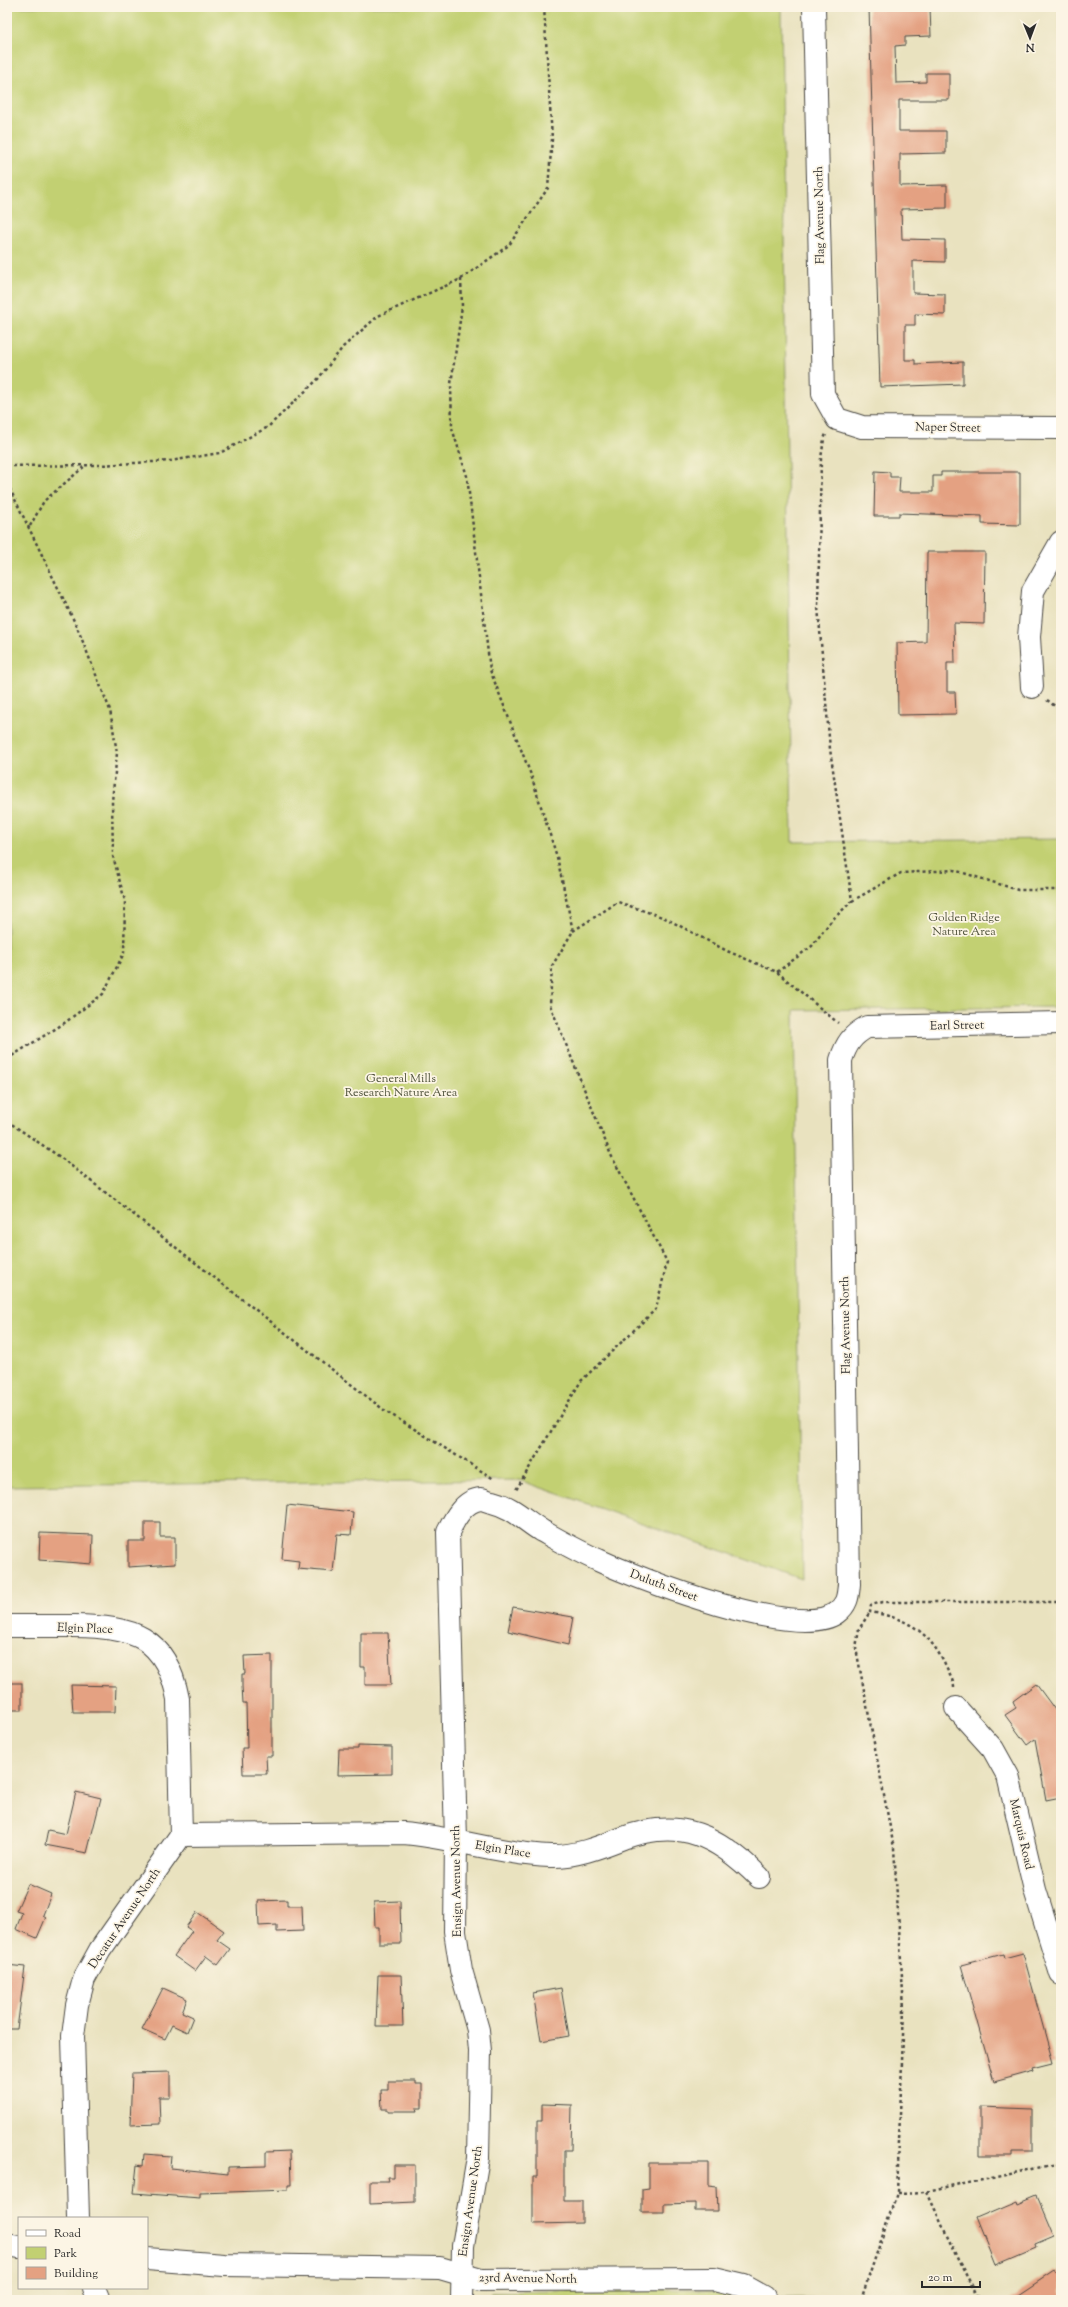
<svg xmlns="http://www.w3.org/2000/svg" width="1068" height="2307" font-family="'Sorts Mill Goudy',serif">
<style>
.green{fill:#c2d072;stroke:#767e4e}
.building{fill:#e4a182}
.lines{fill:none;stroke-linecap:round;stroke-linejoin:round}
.minor-casing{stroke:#484641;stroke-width:24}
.path{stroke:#484641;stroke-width:2.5;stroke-dasharray:3 3;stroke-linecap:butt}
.minor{stroke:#fff;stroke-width:22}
.labels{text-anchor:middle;stroke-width:3.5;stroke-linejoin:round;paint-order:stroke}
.street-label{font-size:12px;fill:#2b2b2b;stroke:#fcf5e5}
.park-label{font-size:12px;fill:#51543d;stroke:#fcf5e5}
</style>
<rect width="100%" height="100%" fill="#fcf5e5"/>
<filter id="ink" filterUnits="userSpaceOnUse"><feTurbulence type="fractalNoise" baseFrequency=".025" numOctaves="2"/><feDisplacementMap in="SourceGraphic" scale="8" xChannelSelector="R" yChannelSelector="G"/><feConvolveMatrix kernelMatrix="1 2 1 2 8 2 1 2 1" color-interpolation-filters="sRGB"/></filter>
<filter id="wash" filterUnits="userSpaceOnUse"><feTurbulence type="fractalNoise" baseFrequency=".012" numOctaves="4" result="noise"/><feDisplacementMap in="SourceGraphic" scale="16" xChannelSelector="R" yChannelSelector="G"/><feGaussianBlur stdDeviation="0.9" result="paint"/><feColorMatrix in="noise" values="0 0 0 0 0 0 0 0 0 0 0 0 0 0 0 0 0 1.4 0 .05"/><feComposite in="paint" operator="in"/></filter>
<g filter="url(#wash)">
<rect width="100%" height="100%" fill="#e9e2bf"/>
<!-- green -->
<g class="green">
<path d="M7 7H781L792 842 1061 839V1007L794 1010 802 1579 519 1480 7 1486Z"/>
<path d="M687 2289 730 2294 744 2300H484L492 2292Z"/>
<rect x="768" y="2298" width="71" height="2"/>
</g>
<g id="blocks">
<!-- building -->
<g class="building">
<path d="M869 7H930L931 36 905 37V45L895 46 896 83 926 82V73H949V100H899V131H946V153L900 154V186L947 185V208L901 209 902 239 945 240V262L913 261V293L945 294V315L915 314V325H905V360H915V364L963 362V384L880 387Z"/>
<path d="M875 471 890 472V477H900L899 492H933V476H941V472H1020V525L982 524V516L899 513V516H874Z"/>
<path d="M927 552H985L984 624 954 623 955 663H947V692H955L956 714 898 715 897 643 926 642Z"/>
<path d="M287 1505 353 1512 351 1535 337 1534 333 1572 298 1569 299 1561 282 1559Z"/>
<path d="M145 1522H160V1537H175V1564L128 1567V1541H145Z"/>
<path d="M40 1533 93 1535 92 1564 39 1560Z"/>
<path d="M513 1607 573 1617 568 1645 508 1631Z"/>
<path d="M361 1633H388L391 1685H365V1667H361Z"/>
<path d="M272 1655V1756H266L267 1774H243L242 1748H247L246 1703H243L242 1686V1674H245L244 1656Z"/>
<rect x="7" y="1683" width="15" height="27"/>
<path d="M1036 1684 1061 1718V1797L1046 1800 1035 1739 1027 1745 1005 1715 1016 1708 1013 1701Z"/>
<path d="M71 1685 116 1686 115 1712H73Z"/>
<path d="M358 1746 392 1747V1774L338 1775 339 1749H358Z"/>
<path d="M76 1792 101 1798 87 1853 45 1845 48 1830 66 1834Z"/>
<path d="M28 1884 51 1894 43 1915 46 1917 37 1938 16 1929 22 1913 16 1911Z"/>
<path d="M287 1900V1906H302L303 1931 277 1932V1925L259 1926 258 1901Z"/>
<path d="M400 1901 401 1944H379V1927H375L374 1902Z"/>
<path d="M197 1912 224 1931 217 1940 230 1949 218 1965 206 1956 195 1971 174 1956 192 1931 186 1927Z"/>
<path d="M1023 1953 1053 2063 1033 2068 1034 2071 994 2082 961 1965 1003 1954 1004 1958Z"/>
<path d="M7 1965 25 1967 17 2029H7Z"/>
<path d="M378 1975H401L403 2026H376Z"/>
<path d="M163 1988 187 1999 182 2012 193 2017 187 2032 172 2025 165 2039 142 2029Z"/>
<path d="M561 1988 569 2036 541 2041 533 1993Z"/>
<path d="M170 2072V2097H159L160 2124 130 2125 132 2073Z"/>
<path d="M388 2081H416V2084H422V2108H416L417 2111H388V2109H382L381 2090H388Z"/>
<path d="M542 2104 572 2105 571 2150H564V2201H582V2223L533 2224V2177H537V2121H542Z"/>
<path d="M980 2107 1032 2109V2152H1012V2156H980Z"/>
<path d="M290 2151 291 2185H288V2190L200 2193V2198L134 2193 137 2165 143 2166 144 2154 171 2156 170 2168 228 2174V2167L266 2166V2152Z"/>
<path d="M649 2163H708V2186L717 2187 718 2211H695V2203L664 2204V2212H642V2189L649 2188Z"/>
<path d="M394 2165H415V2202L370 2204V2181H389L388 2177H394Z"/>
<path d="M1037 2196 1054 2236 1035 2244 1036 2248 996 2265 977 2218 1017 2201 1018 2204Z"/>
<path d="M1061 2269V2300H1009L1054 2270 1056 2273Z"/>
</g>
</g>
</g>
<g filter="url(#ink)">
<use href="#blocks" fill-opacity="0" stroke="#484641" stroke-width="1"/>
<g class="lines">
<defs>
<g id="minor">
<path d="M814 7 823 394 837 419 862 427 1061 428"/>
<path d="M1032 687 1029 637 1033 591 1061 542"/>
<path d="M7 1626C29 1626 52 1626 74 1626 132 1627 166 1635 178 1699L181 1835 100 1950 84 1979 77 2005 73 2036 78 2218"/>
<path d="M956 1708 993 1749 1008 1776 1035 1890 1061 1974"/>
<path d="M181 1835 403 1833C452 1837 500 1854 550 1856 575 1857 600 1847 623 1838 681 1817 718 1836 759 1877"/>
<path d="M7 2245 19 2247"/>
<path d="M147 2259 224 2265 440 2268 481 2280 714 2279 744 2286 764 2297"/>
<path d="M94 2288 99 2300"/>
<path d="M462 2300 463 2246 478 2158 480 2051 478 2030 461 1970 455 1931 456 1841 448 1532C454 1520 464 1500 481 1499 484 1499 489 1502 492 1502 513 1507 524 1520 542 1531 560 1541 579 1552 598 1560 639 1579 798 1641 836 1613 847 1605 848 1597 849 1584L841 1060C846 1044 852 1035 867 1027L1061 1023"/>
</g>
</defs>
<!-- minor casing -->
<use href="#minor" class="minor-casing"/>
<!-- path -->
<g class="path">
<path d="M461 279 462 306 451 384 452 428 467 476 490 670 531 775 557 857 573 931 552 966 550 1005 611 1155 667 1262 656 1309 581 1381 516 1490"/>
<path d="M7 466 100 465 170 461 220 453 268 427 318 379 343 347 378 316 461 279 509 245 548 188 552 139 544 7"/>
<path d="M7 483 77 627 110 710 117 753 112 801 113 856 125 901 124 953 103 994 63 1024 7 1059"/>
<path d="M30 526 44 501 86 465"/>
<path d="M1047 700 1061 711"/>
<path d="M852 901 901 873 954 870 1018 890H1061"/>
<path d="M573 931 618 902 665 918 727 951 777 972 838 1023"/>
<path d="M777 972 812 946 831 921 852 901 830 749 818 607 821 458 824 439 826 434"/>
<path d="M7 1121 60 1157 384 1410 494 1479"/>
<path d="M954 1688C954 1681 949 1674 946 1667 930 1632 908 1618 870 1612L871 1605 883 1602H1061"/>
<path d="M927 2192 959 2262 980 2300"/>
<path d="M897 2193 927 2192 1061 2163"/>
<path d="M861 2300 897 2193 904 2009 894 1848 856 1648 859 1629 870 1612"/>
</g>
<!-- minor -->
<use href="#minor" class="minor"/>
</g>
</g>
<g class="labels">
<!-- street labels -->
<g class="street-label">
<text transform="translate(819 215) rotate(-91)" y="4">Flag Avenue North</text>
<text transform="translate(948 427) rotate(1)" y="4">Naper Street</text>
<text transform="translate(957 1025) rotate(-1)" y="4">Earl Street</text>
<text transform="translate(845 1325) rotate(-91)" y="4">Flag Avenue North</text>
<text transform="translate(664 1585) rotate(20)" y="4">Duluth Street</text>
<text transform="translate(85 1628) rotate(2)" y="4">Elgin Place</text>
<text transform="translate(1022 1834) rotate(77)" y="4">Marquis Road</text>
<text transform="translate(503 1849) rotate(9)" y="4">Elgin Place</text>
<text transform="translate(456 1881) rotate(-91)" y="4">Ensign Avenue North</text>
<text transform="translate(124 1918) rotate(-56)" y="4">Decatur Avenue North</text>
<text transform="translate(470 2201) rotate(-82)" y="4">Ensign Avenue North</text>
<text transform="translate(528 2278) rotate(1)" y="4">23rd Avenue North</text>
</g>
<!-- park labels -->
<g class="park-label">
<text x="964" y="921">Golden Ridge<tspan x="964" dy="14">Nature Area</tspan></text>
<text x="401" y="1082">General Mills<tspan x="401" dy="14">Research Nature Area</tspan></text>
</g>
</g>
<!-- margin -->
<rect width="1068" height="2307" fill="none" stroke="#fcf5e5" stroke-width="24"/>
<!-- legend -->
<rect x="18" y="2217" width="130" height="72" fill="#fcf5e5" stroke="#a8a49b"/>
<rect x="26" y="2230" width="20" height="6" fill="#ffffff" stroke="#a8a49b"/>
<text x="54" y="2237" font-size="12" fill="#2b2b2b">Road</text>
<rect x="26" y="2247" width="20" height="12" fill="#c2d072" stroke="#a8a49b"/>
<text x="54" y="2257" font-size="12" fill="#2b2b2b">Park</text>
<rect x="26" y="2267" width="20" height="12" fill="#e4a182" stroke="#a8a49b"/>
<text x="54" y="2277" font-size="12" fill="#2b2b2b">Building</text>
<!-- north arrow -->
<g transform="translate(1030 38) rotate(179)" stroke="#fcf5e5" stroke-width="3" paint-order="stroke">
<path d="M0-3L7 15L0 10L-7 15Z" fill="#2b2b2b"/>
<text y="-6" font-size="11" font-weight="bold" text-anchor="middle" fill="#2b2b2b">N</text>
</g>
<!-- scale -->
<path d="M922 2281v6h58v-6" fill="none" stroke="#2b2b2b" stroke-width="2"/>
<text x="928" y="2281" font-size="12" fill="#2b2b2b" stroke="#fcf5e5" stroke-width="3" paint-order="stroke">20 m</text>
</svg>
